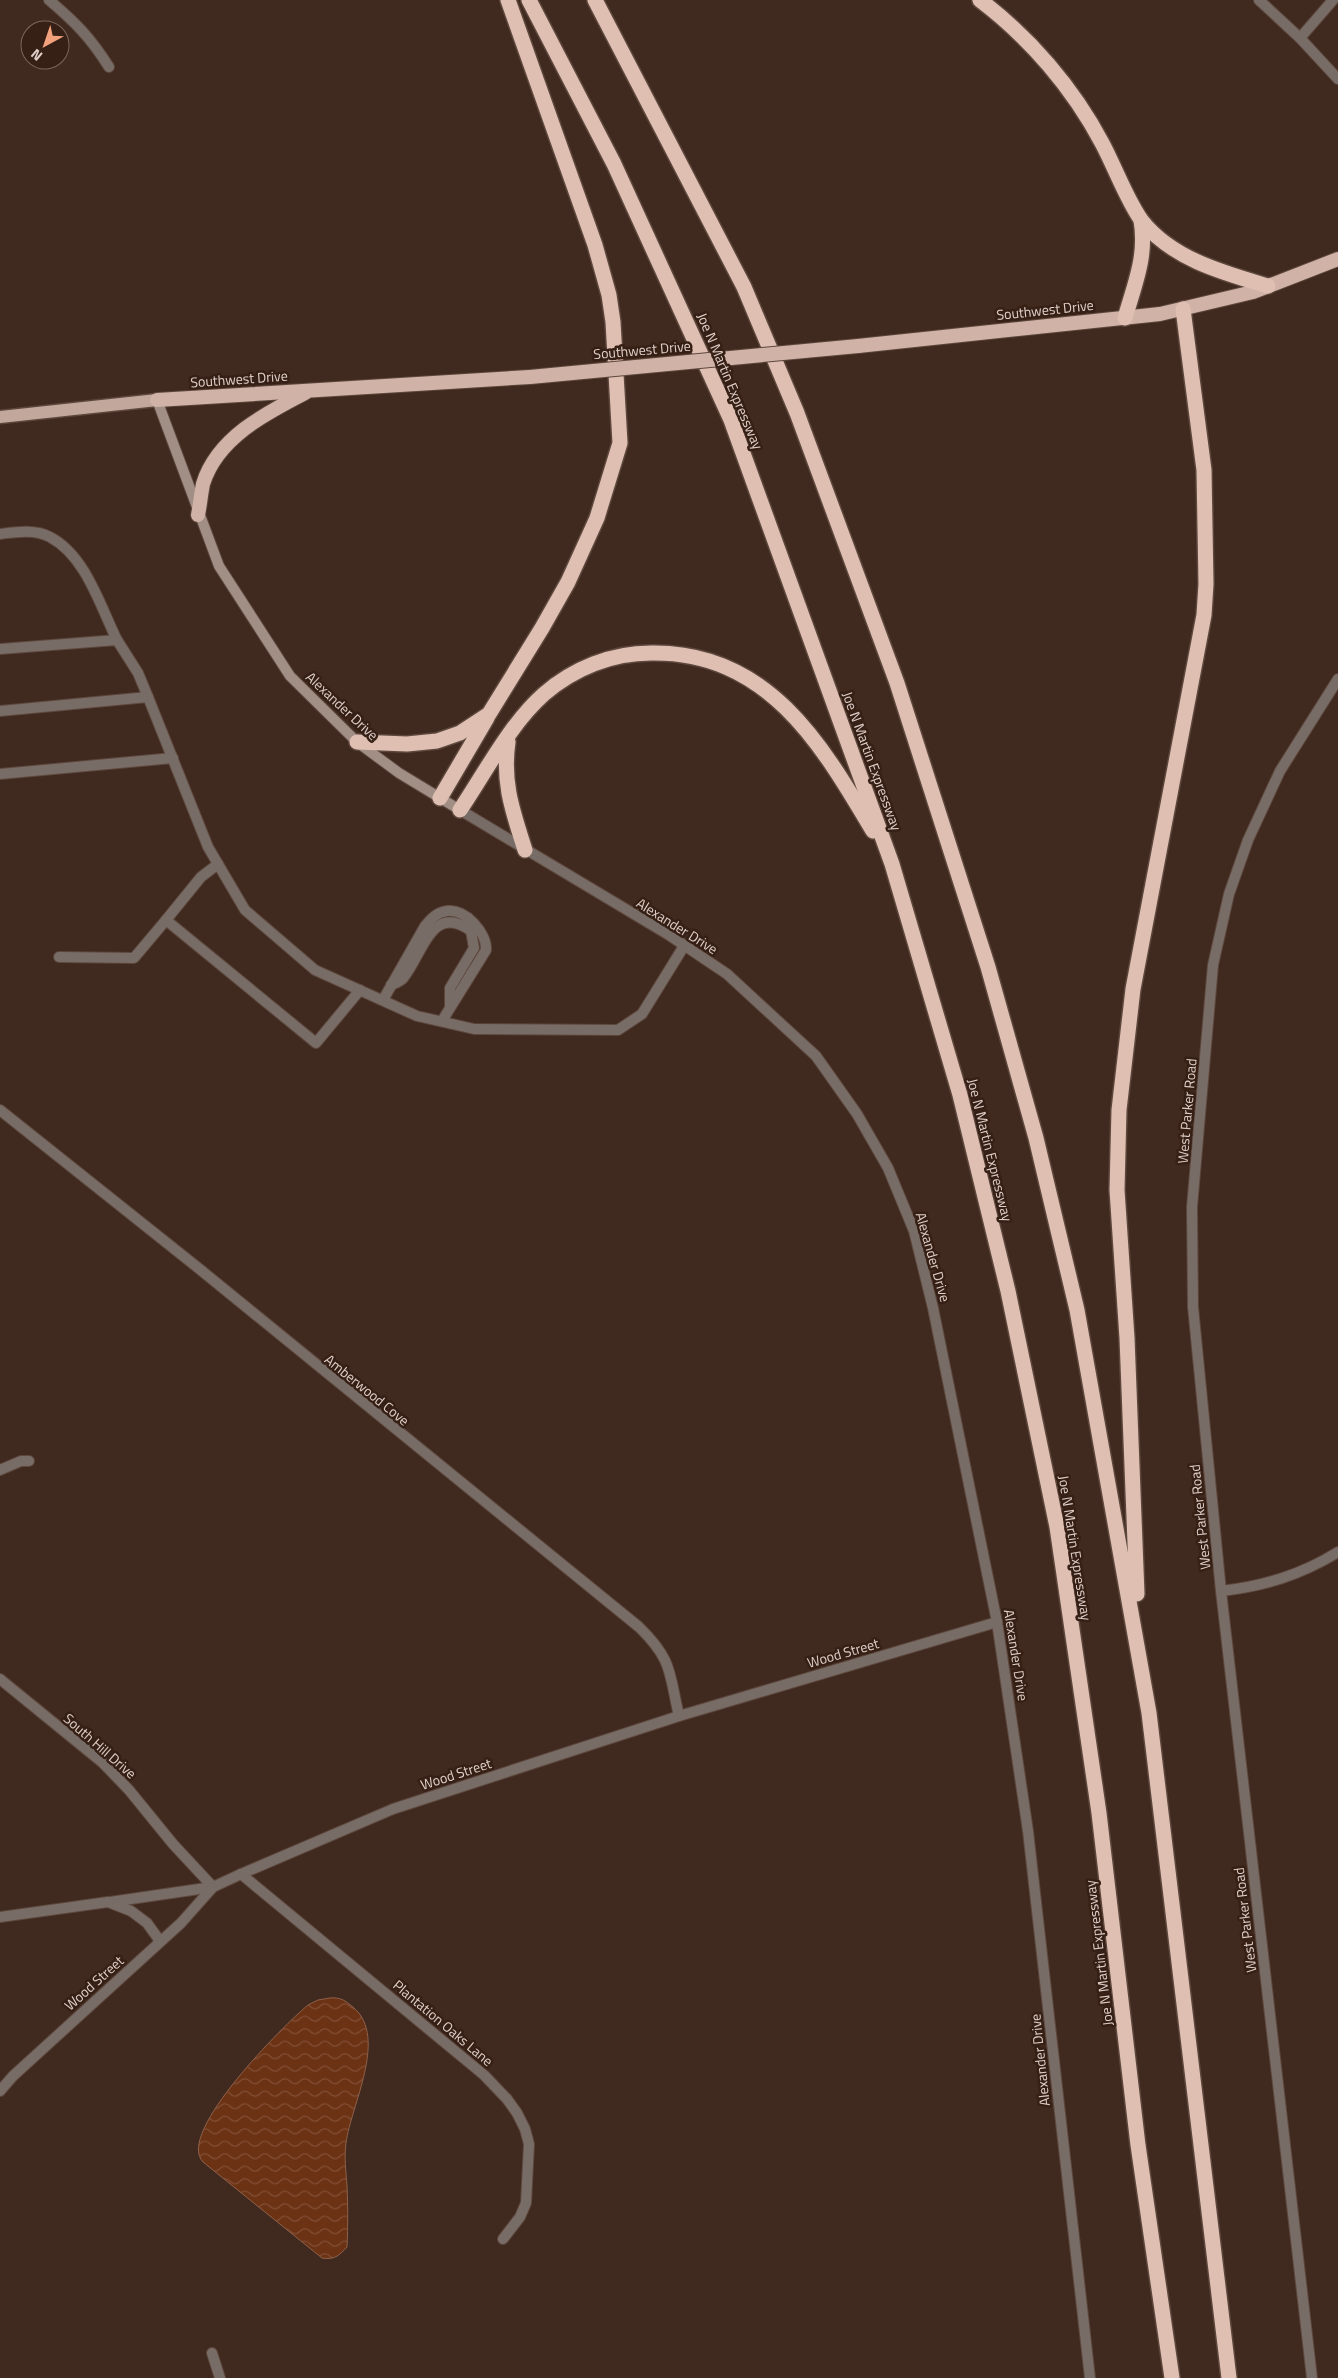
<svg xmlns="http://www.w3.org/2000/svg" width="1338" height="2378" font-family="'Titillium Web',sans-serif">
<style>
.water{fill:url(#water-waves);stroke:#8f614a}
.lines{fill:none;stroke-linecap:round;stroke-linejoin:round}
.service-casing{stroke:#5d473d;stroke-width:12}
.minor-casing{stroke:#5d473d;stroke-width:12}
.tertiary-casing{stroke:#5d473d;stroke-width:12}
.secondary-casing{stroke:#5d473d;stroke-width:12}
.primary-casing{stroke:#5d473d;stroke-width:15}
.trunk-casing{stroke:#5d473d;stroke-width:16}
.motorway-casing{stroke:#5d473d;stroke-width:18}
.service{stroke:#786c66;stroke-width:10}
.minor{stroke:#786c66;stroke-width:10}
.tertiary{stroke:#786c66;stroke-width:10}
.secondary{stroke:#a18e85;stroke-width:10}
.primary{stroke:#c1a79c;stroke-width:12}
.trunk{stroke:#d0b3a6;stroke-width:14}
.motorway{stroke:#debfb1;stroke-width:15}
.trunk-bridge-casing{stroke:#5d473d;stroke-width:16;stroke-linecap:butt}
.trunk-bridge{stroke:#d0b3a6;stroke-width:14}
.labels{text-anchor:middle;stroke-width:5;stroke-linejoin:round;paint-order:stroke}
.street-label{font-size:14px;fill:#e0d0c9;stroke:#361f14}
</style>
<defs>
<pattern id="water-waves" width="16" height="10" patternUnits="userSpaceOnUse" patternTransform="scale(1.25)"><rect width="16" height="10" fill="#6c3214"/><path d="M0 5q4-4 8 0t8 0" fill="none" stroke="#814f35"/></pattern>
</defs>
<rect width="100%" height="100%" fill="#40291e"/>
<!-- water -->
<path class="water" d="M330 1998C341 1997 346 2001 354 2008 388 2038 351 2105 346 2143 344 2157 346 2172 347 2186 348 2206 348 2226 347 2247 339 2256 334 2260 322 2258L203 2162C175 2133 285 2024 308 2005L318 2000Z"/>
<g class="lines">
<defs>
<g id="service">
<path d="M1300 38 1333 0"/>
<path d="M0 534C16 532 35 529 50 537 86 556 100 606 117 640"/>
<path d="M0 649 117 640 138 673 148 697"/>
<path d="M0 711 148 697 208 847 245 910 315 970 417 1016 474 1029 618 1030 642 1014 684 946"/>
<path d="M0 774 173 758"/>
<path d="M218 864 201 877 166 920 316 1043 360 990"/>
<path d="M59 957 134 958 166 920"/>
<path d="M391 985C396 983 402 981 404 977 423 953 432 902 471 931L474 948 450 988V1007"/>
<path d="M383 1000 425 926C431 919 437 912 447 911 466 909 487 933 486 950L442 1021"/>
</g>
<g id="minor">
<path d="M49 0C76 23 90 37 109 67"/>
<path d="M0 1110 202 1271 639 1627C673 1660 669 1673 679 1716"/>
<path d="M0 1470 21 1461H29"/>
<path d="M0 1679 103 1763 129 1790 173 1844 213 1887"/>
<path d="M241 1874 484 2075 507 2099 517 2113 525 2129 529 2144 526 2203 520 2217 503 2239"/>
<path d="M110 1902 213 1887"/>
<path d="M0 1917 108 1902 131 1911 147 1923 160 1941"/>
<path d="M212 2353 220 2378"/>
</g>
<g id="tertiary">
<path d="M1259 0 1300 38 1338 79"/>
<path d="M460 810 669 935 727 974 816 1056 857 1114 888 1168 914 1231 933 1308 997 1622 1028 1831 1090 2378"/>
<path d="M1221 1591C1264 1586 1301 1575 1338 1552"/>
<path d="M0 2091 13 2076 181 1923 213 1887 241 1874 393 1809 679 1716 997 1622"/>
<path d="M1312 2378 1221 1591 1193 1307 1192 1207 1213 965 1229 894 1248 840 1280 771 1338 679"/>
</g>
<path id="secondary" d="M157 400 219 566 290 676 357 742 399 773 460 810"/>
<path id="primary" d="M0 417 157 400"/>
<g id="trunk">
<path d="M858 346 1160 314 1253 292 1338 259"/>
<path d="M157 400 530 377"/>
<path d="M198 515C200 505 201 494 203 484 217 438 266 413 305 393"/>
</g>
<g id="motorway">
<path d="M529 0 614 164 731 420 892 864 960 1095 1008 1291 1057 1527 1099 1813 1138 2145 1172 2378"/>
<path d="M595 0 744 287 797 413 897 683 988 967 1036 1138 1077 1310 1149 1713 1229 2378"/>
<path d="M980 0C1030 38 1073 88 1102 143 1114 165 1128 203 1142 221 1172 259 1224 273 1268 286"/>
<path d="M1125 318C1135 283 1147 256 1141 220"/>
<path d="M357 742 407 744 437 741 460 733 489 714 542 628 568 582 597 518 620 443 613 322 609 295 595 245 508 0"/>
<path d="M508 742C502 783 513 812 525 850"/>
<path d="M440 798 487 718"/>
<path d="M460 810C485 773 510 724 544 694 574 668 612 653 651 653 767 651 821 743 873 831"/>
<path d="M1137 1594 1127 1338 1117 1190 1119 1110 1133 989 1204 615 1206 584 1204 470 1183 309"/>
</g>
</defs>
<!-- service casing -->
<use href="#service" class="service-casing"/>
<!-- minor casing -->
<use href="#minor" class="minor-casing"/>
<!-- tertiary casing -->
<use href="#tertiary" class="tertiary-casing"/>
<!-- secondary casing -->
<use href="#secondary" class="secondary-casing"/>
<!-- primary casing -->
<use href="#primary" class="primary-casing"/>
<!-- trunk casing -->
<use href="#trunk" class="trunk-casing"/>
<!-- motorway casing -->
<use href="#motorway" class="motorway-casing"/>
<!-- service -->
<use href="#service" class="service"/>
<!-- minor -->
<use href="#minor" class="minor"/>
<!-- tertiary -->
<use href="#tertiary" class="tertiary"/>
<!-- secondary -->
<use href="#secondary" class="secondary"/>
<!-- primary -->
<use href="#primary" class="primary"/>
<!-- trunk -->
<use href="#trunk" class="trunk"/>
<!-- motorway -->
<use href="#motorway" class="motorway"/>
<defs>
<path id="trunk-bridge" d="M530 377 858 346"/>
</defs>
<!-- trunk-bridge casing -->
<use href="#trunk-bridge" class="trunk-bridge-casing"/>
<!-- trunk-bridge -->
<use href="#trunk-bridge" class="trunk-bridge"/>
</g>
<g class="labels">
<!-- street labels -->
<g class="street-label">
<text transform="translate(1045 310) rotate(-6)" y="5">Southwest Drive</text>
<text transform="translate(642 350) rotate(-5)" y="5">Southwest Drive</text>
<text transform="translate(239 379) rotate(-4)" y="5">Southwest Drive</text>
<text transform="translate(730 381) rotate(67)" y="5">Joe N Martin Expressway</text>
<text transform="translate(342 706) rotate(43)" y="5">Alexander Drive</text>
<text transform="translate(872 761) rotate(70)" y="5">Joe N Martin Expressway</text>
<text transform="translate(677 926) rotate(32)" y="5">Alexander Drive</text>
<text transform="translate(1187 1111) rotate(-85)" y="5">West Parker Road</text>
<text transform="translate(990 1150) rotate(76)" y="5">Joe N Martin Expressway</text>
<text transform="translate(933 1257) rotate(74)" y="5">Alexander Drive</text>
<text transform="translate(367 1390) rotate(39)" y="5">Amberwood Cove</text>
<text transform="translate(1200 1517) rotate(-96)" y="5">West Parker Road</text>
<text transform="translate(1075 1548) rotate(81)" y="5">Joe N Martin Expressway</text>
<text transform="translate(843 1653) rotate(-16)" y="5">Wood Street</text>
<text transform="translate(1016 1655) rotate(81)" y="5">Alexander Drive</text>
<text transform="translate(100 1746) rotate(41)" y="5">South Hill Drive</text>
<text transform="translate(456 1774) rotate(-18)" y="5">Wood Street</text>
<text transform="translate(1245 1920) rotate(-97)" y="5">West Parker Road</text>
<text transform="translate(1099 1953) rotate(-97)" y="5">Joe N Martin Expressway</text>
<text transform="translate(94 1983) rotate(-42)" y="5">Wood Street</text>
<text transform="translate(443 2023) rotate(40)" y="5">Plantation Oaks Lane</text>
<text transform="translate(1040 2060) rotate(-96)" y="5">Alexander Drive</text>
</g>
</g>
<!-- north arrow -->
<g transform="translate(45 45) rotate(220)"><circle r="24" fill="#361f14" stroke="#7a665c"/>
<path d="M0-4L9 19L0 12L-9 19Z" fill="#f1a17c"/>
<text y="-8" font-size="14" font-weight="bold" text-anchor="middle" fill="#e0d0c9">N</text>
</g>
</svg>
